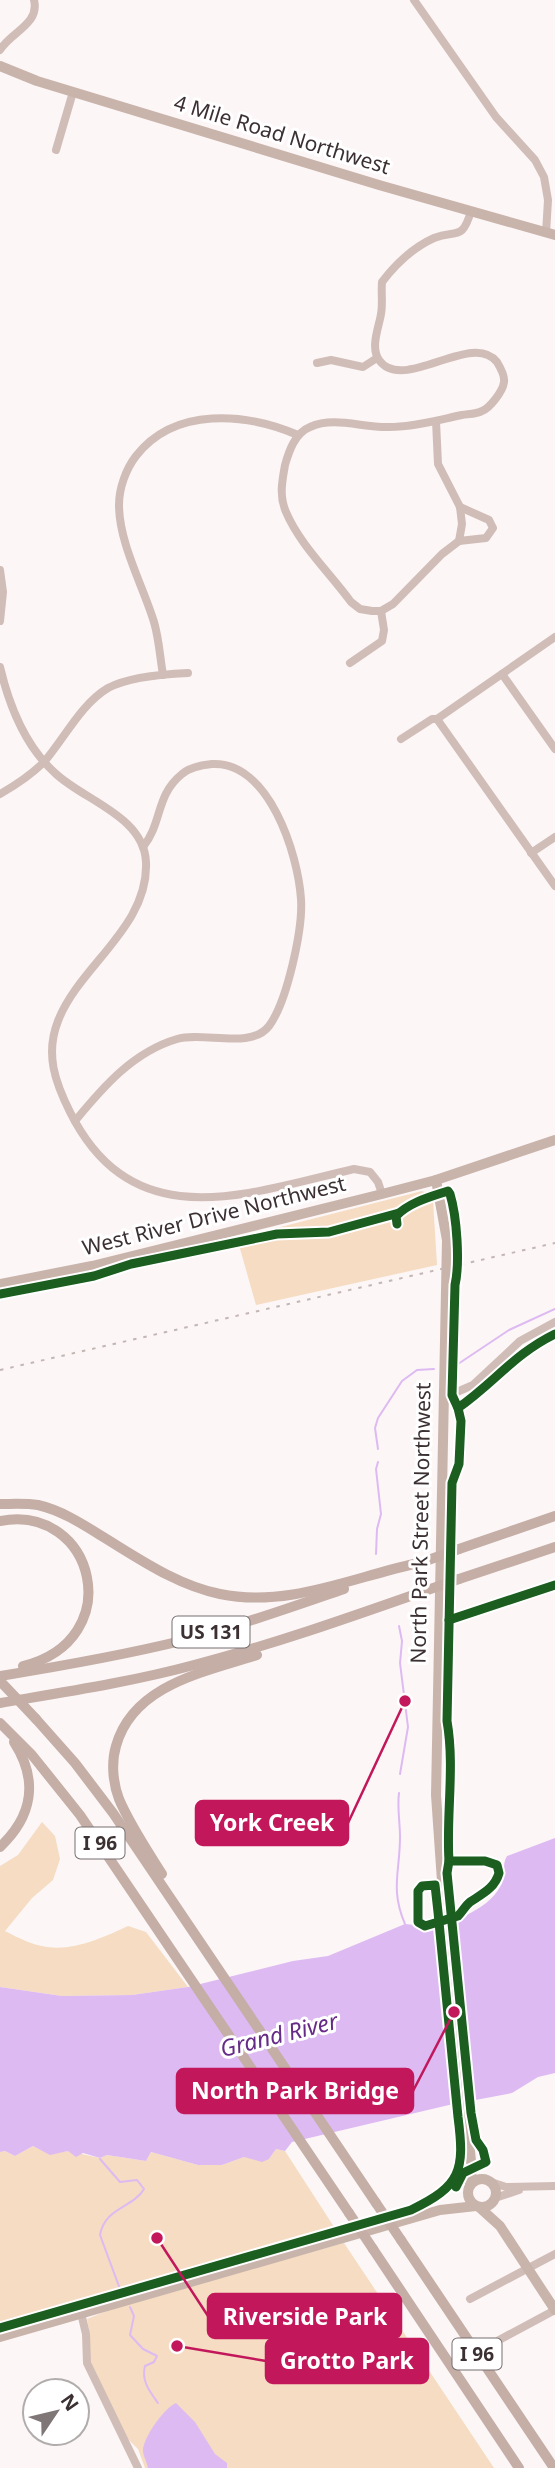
<svg xmlns="http://www.w3.org/2000/svg" width="555" height="2468" font-family="'Noto Sans',sans-serif">
<style>
.green{fill:#f5dcc2}
.water{fill:#ddbaf2}
.pier{fill:#fcf6f6}
.lines{fill:none;stroke-linecap:round;stroke-linejoin:round}
.stream{stroke:#ddbaf2;stroke-width:2}
.minor{stroke:#d1bdb7;stroke-width:8}
.major{stroke:#c9b4ab;stroke-width:10}
.highway{stroke:#c4aea6;stroke-width:10}
.rail{stroke:#c3b7b5;stroke-width:2;stroke-dasharray:3.5 7;stroke-linecap:butt}
.highway-bridge{stroke:#c4aea6;stroke-width:10}
.cycleway-casing{stroke:#fff;stroke-width:13}
.cycleway{stroke:#1b5e20;stroke-width:9}
.labels{text-anchor:middle;stroke-width:6;stroke-linejoin:round;paint-order:stroke}
.shield{fill:#fff;stroke:#766f70;stroke-width:2}
.shield-label{font-size:19px;font-weight:bold;fill:#3c3132}
.street-label{font-size:21px;fill:#3c3132;stroke:#fff}
.water-label{font-size:23px;font-style:italic;fill:#662b86;stroke:#fff}
.leader{fill:none;stroke:#c2185b;stroke-width:2.5}
.callout-dot{fill:#c2185b;stroke:#fff;stroke-width:2.5}
.callout{fill:#c2185b;stroke:#c2185b;stroke-width:2.5}
.callout-label{font-size:23px;text-anchor:middle;font-weight:bold;fill:#fff}
</style>
<rect width="100%" height="100%" fill="#fcf6f6"/>
<!-- green -->
<g class="green">
<path d="M422 1191 430 1195 433 1201 437 1265 256 1305 237 1238Z"/>
<path d="M42 1822 55 1836 60 1859 53 1880 32 1898 5 1931C18 1938 33 1945 47 1947 74 1951 105 1937 128 1926L146 1932 188 1987 132 1995 62 1996 0 1987V1866L18 1855Z"/>
<path d="M33 2146 50 2154 68 2151 100 2158 107 2155 146 2161 151 2152 198 2165H222L244 2157 269 2159 276 2149 285 2151 336 2230 291 2245 0 2329V2152L5 2151 15 2156Z"/>
<path d="M344 2243 494 2468H145L138 2449 127 2438 89 2359 90 2336 87 2319 107 2311 108 2308Z"/>
</g>
<!-- water -->
<g class="water">
<path d="M555 1838V2073L538 2077 512 2093 449 2105 292 2142 285 2151 276 2149 269 2159 262 2162 244 2157 222 2165H198L151 2152 146 2161 107 2155 100 2158 83 2153 76 2157 68 2151 50 2155 33 2146 15 2156 5 2151 0 2152V1987L62 1996 132 1995 188 1987 293 1961 328 1956 405 1924 415 1925 425 1931C449 1923 487 1911 500 1887 507 1877 501 1865 507 1856Z"/>
<path d="M176 2403 195 2422 215 2454 227 2463V2468H148C147 2463 144 2457 143 2452 142 2439 164 2408 176 2403Z"/>
</g>
<!-- pier -->
<path class="pier" d="M455 1917 474 2104 454 2108 436 1924Z"/>
<g class="lines">
<!-- stream -->
<g class="stream">
<path d="M455 1366 509 1330 555 1309"/>
<path d="M378 1449 375 1428 378 1418 402 1381 417 1370 434 1369"/>
<path d="M376 1554 377 1529 381 1514 376 1469 378 1462"/>
<path d="M399 1626 402 1641 400 1663 408 1727 400 1774"/>
<path d="M399 1793C397 1807 400 1822 400 1837 400 1872 390 1889 405 1924"/>
<path d="M100 2159 120 2182 137 2180 144 2189C133 2208 105 2207 100 2235L120 2289"/>
<path d="M130 2307 134 2316 130 2335 143 2349 157 2356 154 2362 145 2366C141 2381 150 2392 158 2403"/>
</g>
<!-- minor -->
<g class="minor">
<path d="M414 0 496 117 535 160 544 177 548 200 546 233"/>
<path d="M0 50C11 32 40 24 34 0"/>
<path d="M56 150 73 92"/>
<path d="M317 363 331 360 363 367 377 358"/>
<path d="M436 421 438 464 460 507 462 524 459 541 442 554 393 604 381 611H372L360 609 351 602C330 573 300 545 286 512 279 496 282 482 285 465 289 451 295 433 310 427 334 416 363 428 389 427 413 427 438 420 462 415 468 414 477 414 482 411 490 408 503 391 504 382 505 376 500 367 497 362 472 330 403 394 379 360 370 347 379 327 381 314 383 303 381 293 382 282 395 265 414 247 434 238 456 229 462 242 471 211"/>
<path d="M459 541 486 538 493 528 489 520 460 507"/>
<path d="M0 570 3 592 0 621"/>
<path d="M350 663 382 641 384 630 381 611"/>
<path d="M0 667C9 705 25 746 55 773 83 800 144 816 146 862 149 927 79 966 58 1021 45 1054 55 1082 70 1112 133 1238 246 1194 354 1169L370 1172 378 1182 382 1194"/>
<path d="M502 674 555 749"/>
<path d="M163 675C160 657 159 639 154 622 143 586 119 543 119 505 119 488 126 469 136 456 175 406 246 413 298 435"/>
<path d="M437 719 555 886"/>
<path d="M401 739 432 719H437L555 637"/>
<path d="M0 794C16 785 31 775 44 762 64 739 81 704 108 688 129 677 165 674 188 673"/>
<path d="M531 853 555 837"/>
<path d="M75 1121C103 1087 133 1052 177 1039 203 1031 251 1050 269 1026 287 1002 303 929 301 899 298 854 269 761 212 764 202 765 190 767 182 774 155 796 163 822 143 847"/>
<path d="M443 1398 473 1385 520 1341 555 1322"/>
<path d="M491 2182 506 2187 555 2186"/>
<path d="M495 2198 519 2190"/>
<path d="M470 2299 555 2254"/>
<path d="M81 2313 86 2334 87 2363 138 2468"/>
<path d="M499 2340 555 2310"/>
</g>
<!-- major -->
<g class="major">
<path d="M0 66 37 81 379 185 555 235"/>
<path d="M436 1180 447 1240 436 1795 444 1910 472 2170 470 2184"/>
<path d="M0 1284 92 1266 382 1194 436 1180 555 1140"/>
<circle cx="482" cy="2193" r="14"/>
<path d="M479 2207 500 2226 555 2310"/>
<path d="M0 2337 440 2210 476 2206"/>
</g>
<!-- highway -->
<g class="highway">
<path d="M0 1504C12 1504 25 1503 38 1505 60 1510 81 1523 100 1535 138 1558 176 1585 220 1594 286 1608 351 1578 414 1564"/>
<path d="M0 1521C95 1503 129 1640 23 1666"/>
<path d="M459 1549 555 1516"/>
<path d="M459 1579 555 1547"/>
<path d="M0 1676C62 1666 124 1655 185 1640 239 1626 292 1607 344 1589"/>
<path d="M0 1703C65 1692 131 1682 194 1665 271 1645 345 1619 419 1593"/>
<path d="M36 1719 75 1763 113 1813 376 2203"/>
<path d="M0 1723 32 1755 80 1815 349 2213"/>
<path d="M0 1847C32 1817 39 1781 14 1742"/>
<path d="M162 1874C147 1850 130 1825 119 1799 113 1783 111 1763 116 1746 133 1685 204 1672 257 1655"/>
<path d="M401 2240 554 2468"/>
<path d="M373 2249 519 2468"/>
</g>
<!-- rail -->
<path class="rail" d="M0 1370 555 1243"/>
<!-- highway-bridge -->
<g class="highway-bridge">
<path d="M420 1563 459 1549"/>
<path d="M419 1593 459 1579"/>
<path d="M0 1681 36 1719"/>
<path d="M376 2203 401 2240"/>
<path d="M349 2213 373 2249"/>
</g>
<defs>
<g id="cycleway">
<path d="M0 1294 94 1276 131 1264 277 1234 329 1232 399 1213"/>
<path d="M458 1408C494 1383 514 1354 555 1334"/>
<path d="M449 1620 555 1585"/>
<path d="M449 1861 447 1873 471 2113 476 2140 483 2150 486 2162 463 2173 456 2187"/>
<path d="M0 2328 411 2210C461 2186 465 2171 458 2117L438 1912 435 1885 422 1886 418 1891V1922L425 1926 458 1916C463 1911 465 1906 470 1902 482 1894 495 1888 499 1873L497 1865 485 1861H449C446 1815 455 1767 447 1721L452 1483 459 1464 461 1421 458 1408 452 1395 455 1285C460 1263 457 1217 450 1194L448 1191C430 1197 410 1202 396 1216L397 1224"/>
</g>
</defs>
<!-- cycleway casing -->
<use href="#cycleway" class="cycleway-casing"/>
<!-- cycleway -->
<use href="#cycleway" class="cycleway"/>
</g>
<g class="labels">
<!-- shield labels -->
<g class="shield">
<rect x="172.5" y="1616.5" width="77" height="31" rx="5"/>
<rect x="75.5" y="1827.5" width="49" height="31" rx="5"/>
<rect x="452.5" y="2338.5" width="49" height="31" rx="5"/>
</g>
<g class="shield-label">
<text x="211" y="1639">US 131</text>
<text x="100" y="1850">I 96</text>
<text x="477" y="2361">I 96</text>
</g>
<!-- street labels -->
<g class="street-label">
<text transform="translate(282 135) rotate(17)" y="7">4 Mile Road Northwest</text>
<text transform="translate(214 1216) rotate(-14)" y="7">West River Drive Northwest</text>
<text transform="translate(421 1523) rotate(-89)" y="7">North Park Street Northwest</text>
</g>
<!-- water labels -->
<g class="water-label">
<text transform="translate(279 2035) rotate(-14)" y="8">Grand River</text>
</g>
</g>
<!-- callouts -->
<path class="leader" d="M405 1701L348 1823M454 2012L413 2091M157 2238L208 2316M177 2346L266 2361"/>
<g class="callout-dot">
<circle cx="405" cy="1701" r="7"/>
<circle cx="454" cy="2012" r="7"/>
<circle cx="157" cy="2238" r="7"/>
<circle cx="177" cy="2346" r="7"/>
</g>
<g class="callout">
<rect x="196" y="1801" width="152" height="44" rx="7"/>
<rect x="177" y="2069" width="236" height="44" rx="7"/>
<rect x="208" y="2294" width="193" height="44" rx="7"/>
<rect x="266" y="2339" width="162" height="44" rx="7"/>
</g>
<g class="callout-label">
<text x="272" y="1831">York Creek</text>
<text x="295" y="2099">North Park Bridge</text>
<text x="305" y="2325">Riverside Park</text>
<text x="347" y="2369">Grotto Park</text>
</g>
<!-- north arrow -->
<g transform="translate(56 2412) rotate(55)"><circle r="33" fill="#ffffff" stroke="#b1adad" stroke-width="2"/>
<path d="M0-5L12 26L0 18L-12 26Z" fill="#7f7677"/>
<text y="-10" font-size="19" font-weight="bold" text-anchor="middle" fill="#3c3132">N</text>
</g>
</svg>
